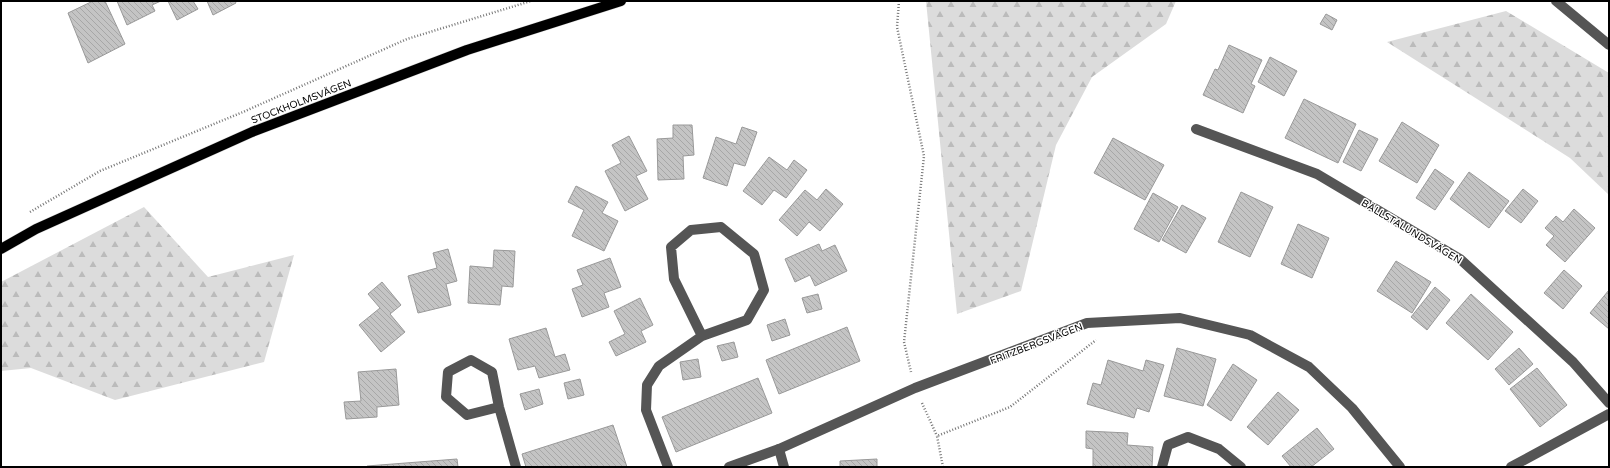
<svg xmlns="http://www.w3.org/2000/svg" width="1610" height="468" font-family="'Varela Round',sans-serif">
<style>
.forest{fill:url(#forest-firs)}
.building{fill:url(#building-back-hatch);stroke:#999}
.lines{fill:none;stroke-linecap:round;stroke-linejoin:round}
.major-casing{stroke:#dbdbdb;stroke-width:11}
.path{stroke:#777;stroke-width:2.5;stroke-dasharray:1 2;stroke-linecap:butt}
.minor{stroke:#555;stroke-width:10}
.major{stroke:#000;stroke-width:10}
.labels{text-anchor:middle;stroke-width:3;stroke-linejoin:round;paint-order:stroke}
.street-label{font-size:10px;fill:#000;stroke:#fff}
</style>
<defs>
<pattern id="forest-firs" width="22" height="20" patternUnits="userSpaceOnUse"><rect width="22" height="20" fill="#dcdcdc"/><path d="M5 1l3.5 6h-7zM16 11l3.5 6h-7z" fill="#bbb"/></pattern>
<pattern id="building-back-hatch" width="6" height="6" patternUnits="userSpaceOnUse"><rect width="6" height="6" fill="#c4c4c4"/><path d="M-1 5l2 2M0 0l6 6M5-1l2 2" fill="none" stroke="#a7a7a7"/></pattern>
</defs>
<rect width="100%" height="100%" fill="#fff"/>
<!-- forest -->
<g class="forest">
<path d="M926 1H1176L1166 24 1092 77 1056 145 1021 291 957 314Z"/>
<path d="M1506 11 1609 73V195L1570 158 1387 42Z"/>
<path d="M144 207 208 277 294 255 264 362 115 400 31 368 1 371V282Z"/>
</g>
<!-- building -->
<g class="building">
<path d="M93 1H105L125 44 88 63 68 13Z"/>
<path d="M117 1H161L152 5 155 11 127 25Z"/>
<path d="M168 1H193L198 9 177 20Z"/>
<path d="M207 1H235L236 3 213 15Z"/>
<path d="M1326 14 1337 20 1332 30 1320 24Z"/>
<path d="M1229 45 1262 60 1251 84 1255 86 1243 113 1203 95 1215 69 1218 70Z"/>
<path d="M1270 57 1297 71 1284 96 1258 82Z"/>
<path d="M1304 99 1356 124 1338 163 1285 138Z"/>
<path d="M1402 122 1439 145 1417 183 1379 161Z"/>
<path d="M673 125H692L694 155 683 156 684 179 658 180 657 139 673 138Z"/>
<path d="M742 127 757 132 745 166 734 163 727 186 703 178 716 137 736 144Z"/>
<path d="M1359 130 1378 139 1361 171 1343 162Z"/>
<path d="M629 136 647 171 636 176 648 199 625 211 605 171 621 163 612 145Z"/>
<path d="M1113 138 1164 165 1145 200 1094 173Z"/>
<path d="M769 157 787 170 794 160 807 170 786 198 774 190 762 205 743 191Z"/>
<path d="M1435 169 1454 182 1435 210 1416 198Z"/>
<path d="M1469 172 1509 201 1489 228 1450 199Z"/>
<path d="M576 186 608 202 602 213 618 221 604 251 572 236 584 210 568 202Z"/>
<path d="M826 189 843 204 820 231 809 222 797 236 779 220 805 190 817 200Z"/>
<path d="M1523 189 1538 201 1521 223 1505 211Z"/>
<path d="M1241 192 1273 207 1250 257 1218 242Z"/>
<path d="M1153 193 1178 207 1159 242 1134 229Z"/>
<path d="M1182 205 1206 218 1186 253 1162 240Z"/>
<path d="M1574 209 1595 228 1565 262 1546 245 1554 236 1545 228 1556 216 1563 222Z"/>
<path d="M1298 224 1329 238 1312 278 1281 264Z"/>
<path d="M819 244 822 251 835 245 847 271 815 286 810 275 795 282 785 259Z"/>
<path d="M448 249 457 281 446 284 451 305 418 313 408 276 437 268 433 253Z"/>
<path d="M494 250 515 251 513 287 502 286 500 305 468 303 470 266 493 268Z"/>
<path d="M610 258 621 287 604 293 609 307 582 317 572 289 583 285 577 270Z"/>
<path d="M1396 261 1431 282 1412 313 1377 291Z"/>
<path d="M1564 270 1582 286 1563 309 1544 293Z"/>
<path d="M382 282 401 305 390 314 405 332 381 352 359 325 380 308 368 294Z"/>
<path d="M1435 287 1450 300 1427 330 1411 317Z"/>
<path d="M1609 290V329L1590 313Z"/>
<path d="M818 294 822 309 807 313 802 298Z"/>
<path d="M1471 294 1513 332 1488 360 1446 323Z"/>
<path d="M640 298 653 325 641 331 646 342 616 356 609 342 625 334 614 311Z"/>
<path d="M785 319 790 335 772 341 767 325Z"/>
<path d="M847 327 860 361 779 394 766 360Z"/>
<path d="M546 328 555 357 565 354 570 370 539 378 535 366 518 370 509 339Z"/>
<path d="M734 342 738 357 722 361 717 346Z"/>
<path d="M1177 348 1216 359 1203 406 1164 396Z"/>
<path d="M1519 348 1533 364 1509 385 1495 369Z"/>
<path d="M698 359 701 377 683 380 680 362Z"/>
<path d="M1108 360 1143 371 1146 360 1164 365 1149 412 1137 408 1134 418 1087 404 1093 383 1101 385Z"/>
<path d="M1233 364 1257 380 1231 421 1207 405Z"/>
<path d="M1537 368 1567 405 1540 427 1510 389Z"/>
<path d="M396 369 399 405 377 407V417L346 419 344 402 361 401 358 372Z"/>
<path d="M758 378 772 413 676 452 662 417Z"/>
<path d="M580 379 584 395 568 399 564 383Z"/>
<path d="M539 389 543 404 525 410 520 394Z"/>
<path d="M1278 392 1299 410 1268 445 1247 427Z"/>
<path d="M613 425 627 467H526L522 454Z"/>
<path d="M1317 428 1334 449 1311 467H1291L1282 456Z"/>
<path d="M1086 431 1128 433 1127 445 1153 447 1152 467H1093V449L1086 448Z"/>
<path d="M457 459 458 467H367V466Z"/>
<path d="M877 459V467H840V461Z"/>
</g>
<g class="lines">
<defs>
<path id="major" d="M1 249 36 229 252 132 467 50 621 1"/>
</defs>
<!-- major casing -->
<use href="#major" class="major-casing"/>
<!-- path -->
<g class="path">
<path d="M899 1 897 27 924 156 904 342 911 372"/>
<path d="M30 212 100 171 243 112 407 39 531 1"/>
<path d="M922 403 937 436"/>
<path d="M943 467 937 436 1010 407 1096 340"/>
</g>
<!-- minor -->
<g class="minor">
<path d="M1556 1 1609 45"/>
<path d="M1196 129 1317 174 1460 259 1573 362 1609 403"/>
<path d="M499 407 467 415 446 397 448 372 471 360 492 372 499 407 516 467"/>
<path d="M779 449 784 467"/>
<path d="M668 467 646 410 647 385 659 366 702 336 747 320 764 290 754 254 721 227 691 230 671 247 674 279 702 336"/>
<path d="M729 467 779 449 915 388 1087 323 1180 318 1250 335 1309 367 1352 408 1400 467"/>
<path d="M1162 467 1168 445 1188 437 1219 449 1241 467"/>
<path d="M1511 467 1609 414"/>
</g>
<!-- major -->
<use href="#major" class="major"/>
</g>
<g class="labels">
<!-- street labels -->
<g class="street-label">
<text transform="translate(301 101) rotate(-21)" y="4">STOCKHOLMSVÄGEN</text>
<text transform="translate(1412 231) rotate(31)" y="4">BÄLLSTALUNDSVÄGEN</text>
<text transform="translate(1036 343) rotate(-21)" y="4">FRITZBERGSVÄGEN</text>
</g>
</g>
<!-- border -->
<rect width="1610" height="468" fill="none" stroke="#000000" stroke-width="4"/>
</svg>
